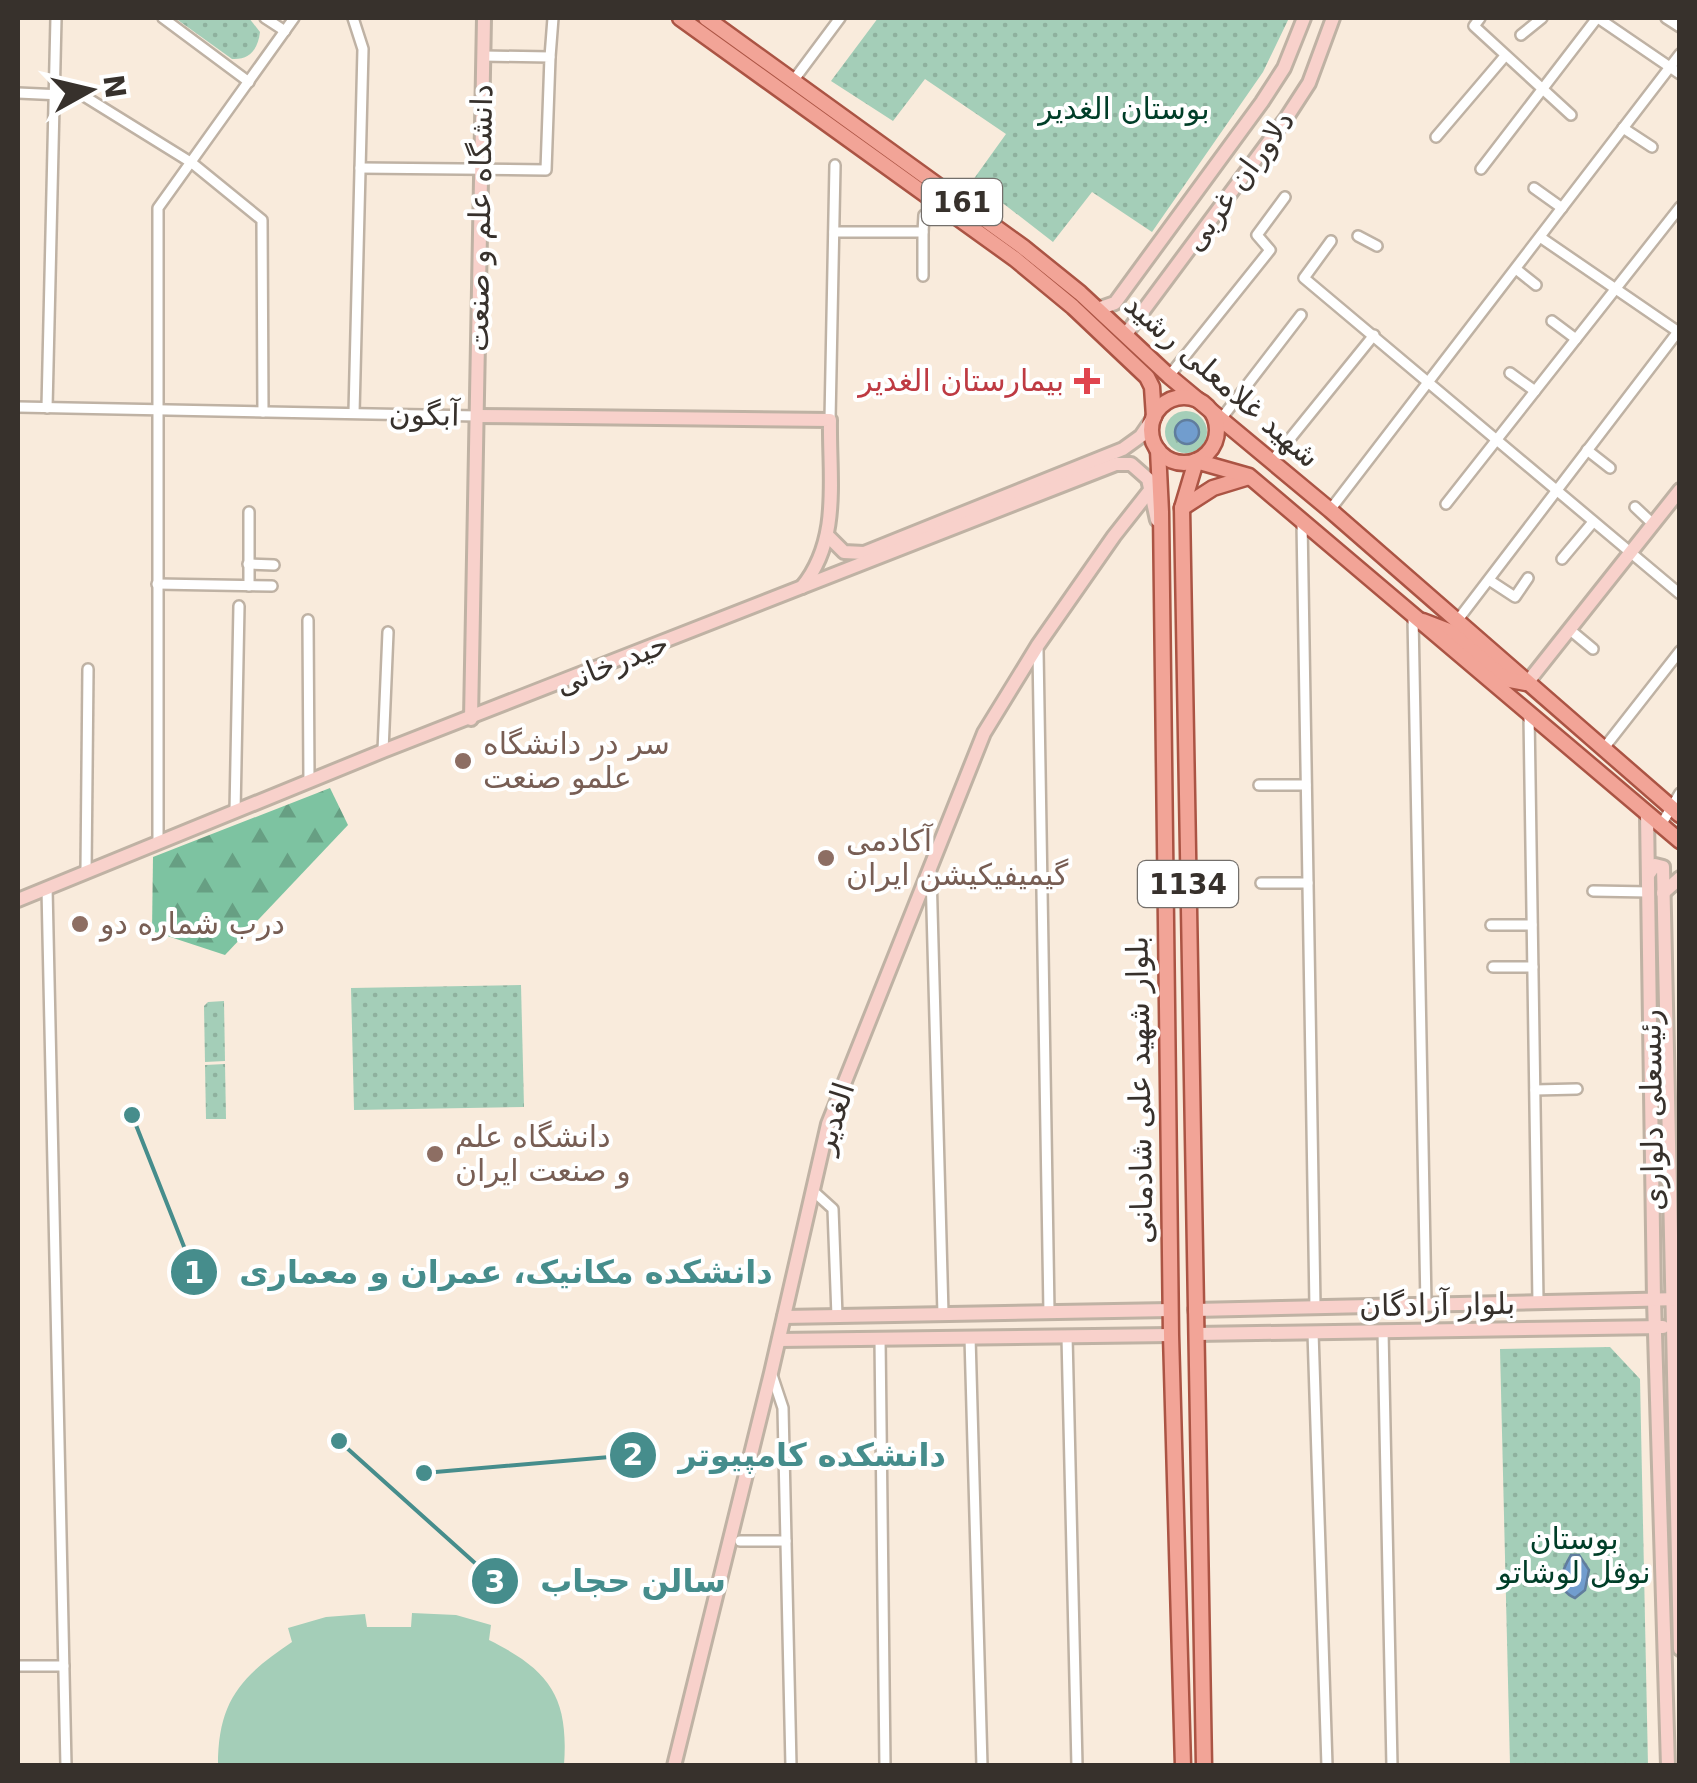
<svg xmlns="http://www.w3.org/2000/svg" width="1697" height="1783" font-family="'DejaVu Sans',Vazirmatn,sans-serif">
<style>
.grass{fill:url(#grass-tufts)}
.forest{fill:url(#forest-firs)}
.park{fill:url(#park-dots)}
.garden{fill:#a4ceb8}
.water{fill:#719dce;stroke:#607d9d;stroke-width:2.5}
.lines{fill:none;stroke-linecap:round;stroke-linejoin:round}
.minor-casing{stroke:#bfb2a4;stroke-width:14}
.secondary-casing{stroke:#bfb2a4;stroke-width:18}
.primary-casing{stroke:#ab5444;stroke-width:19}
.minor{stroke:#fff;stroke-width:9}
.secondary{stroke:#f8d1cb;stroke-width:12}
.primary{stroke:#f2a497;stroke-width:14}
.health-dot{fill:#e0444e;stroke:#fff;stroke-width:4}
.education-dot{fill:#8d6e63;stroke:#fff;stroke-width:4}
.labels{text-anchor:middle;stroke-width:8;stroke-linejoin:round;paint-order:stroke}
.shield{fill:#fff;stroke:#736f6b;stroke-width:2.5}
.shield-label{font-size:28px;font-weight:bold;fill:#37312c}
.park-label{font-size:30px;fill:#003e28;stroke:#fff}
.street-label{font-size:30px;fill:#37312c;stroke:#fff}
.health-label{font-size:30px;fill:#be3a42;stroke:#fff;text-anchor:end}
.education-label{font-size:30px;fill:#785e54;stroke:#fff;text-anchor:start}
.leader{fill:none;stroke:#468d8c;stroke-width:4}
.callout-dot{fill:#468d8c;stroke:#fff;stroke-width:4}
.mark-label{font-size:30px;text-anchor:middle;font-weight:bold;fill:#fff}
.callout-label{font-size:32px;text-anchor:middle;font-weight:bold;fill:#468d8c;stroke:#fff;stroke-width:8;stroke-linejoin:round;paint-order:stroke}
</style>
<defs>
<pattern id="grass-tufts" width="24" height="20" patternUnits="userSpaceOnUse" patternTransform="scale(2.5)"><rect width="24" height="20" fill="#a4ceb8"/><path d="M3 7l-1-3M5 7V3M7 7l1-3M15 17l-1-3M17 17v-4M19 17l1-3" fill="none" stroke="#8eb19e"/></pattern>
<pattern id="forest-firs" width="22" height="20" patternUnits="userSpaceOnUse" patternTransform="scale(2.5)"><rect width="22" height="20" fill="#7dc3a1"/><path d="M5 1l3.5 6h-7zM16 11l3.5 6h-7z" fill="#679f83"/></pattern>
<pattern id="park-dots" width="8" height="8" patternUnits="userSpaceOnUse" patternTransform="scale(2.5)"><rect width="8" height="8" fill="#a4ceb8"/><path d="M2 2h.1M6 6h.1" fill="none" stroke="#8eb19e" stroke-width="1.8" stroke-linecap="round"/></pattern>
</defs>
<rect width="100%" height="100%" fill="#f9ebdc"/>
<!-- grass -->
<circle class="grass" cx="1186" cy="432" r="21"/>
<!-- forest -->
<path class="forest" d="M330 788 348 825 225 955 152 931 153 857Z"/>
<!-- park -->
<g class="park">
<path d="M175 18H249L260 32C258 49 250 60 232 59Z"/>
<path d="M878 18H1289L1263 72 1152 232 1092 192 1053 242 973 180 1006 134 925 79 893 121 831 81Z"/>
<path d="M521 985 524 1107 354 1110 351 988Z"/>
<path d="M224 1001 225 1061 205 1062 204 1006 208 1002Z"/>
<path d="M225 1064 226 1119H206L205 1065Z"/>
<path d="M1610 1347 1640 1379 1648 1765H1510L1500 1349Z"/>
</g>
<!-- garden -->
<path class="garden" d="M412 1613 456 1615 491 1625 489 1640C549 1670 569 1696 564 1765H218C218 1701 241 1676 292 1642L288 1628 326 1617 365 1614 367 1627H411Z"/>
<!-- water -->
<g class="water">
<circle cx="1187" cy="432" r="12"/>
<path d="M1571 1555H1579L1589 1570 1585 1590 1575 1598C1554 1589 1562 1570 1571 1555Z"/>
</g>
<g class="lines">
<defs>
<g id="minor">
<path d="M163 18 249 82"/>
<path d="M265 18 285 31"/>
<path d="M353 18 363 49 354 413"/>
<path d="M1480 18 1474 26 1571 115"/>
<path d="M1598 18 1680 74"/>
<path d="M1666 18 1680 27"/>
<path d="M1521 35 1542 18"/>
<path d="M550 57 553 18"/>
<path d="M793 81 840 18"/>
<path d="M18 93 84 96 192 163 262 220 263 412"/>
<path d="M1623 128 1652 147"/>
<path d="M1436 137 1505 56"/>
<path d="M360 168 546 170 550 57 483 56"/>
<path d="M1481 169 1597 18"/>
<path d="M1534 188 1562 208"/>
<path d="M834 232H923V276"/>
<path d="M923 232 924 215"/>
<path d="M1358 236 1377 246"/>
<path d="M1540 237 1680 333"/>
<path d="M1331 241 1304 278 1680 594"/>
<path d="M1516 269 1536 285"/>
<path d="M1552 321 1576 339"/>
<path d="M1510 373 1535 391"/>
<path d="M1169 376 1270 250 1257 235 1285 197"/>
<path d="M18 407 477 416"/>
<path d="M47 408 56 18"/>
<path d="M1221 419 1301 315"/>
<path d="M830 420 835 165"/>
<path d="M1587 450 1610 468"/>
<path d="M1272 461 1374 335"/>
<path d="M1446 504 1680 207"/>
<path d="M1635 507 1653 524"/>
<path d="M1330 510 1680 54"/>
<path d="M1302 522 1315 1307"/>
<path d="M1562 559 1593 522"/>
<path d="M248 564 274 565"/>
<path d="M1489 580 1515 597 1528 578"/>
<path d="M157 584 272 586"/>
<path d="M249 586V512"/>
<path d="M1413 617 1426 1305"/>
<path d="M308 620 309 781"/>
<path d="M1457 621 1680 329"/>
<path d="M1569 629 1593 649"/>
<path d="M1038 650 1049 1312"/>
<path d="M1529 715 1538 1302"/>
<path d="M1604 748 1680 651"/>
<path d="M383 751 388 632"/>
<path d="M1259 785H1306"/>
<path d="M235 812 239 606"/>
<path d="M1661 825 1680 793"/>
<path d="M158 843V208L294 18"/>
<path d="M86 872 88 669"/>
<path d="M931 872 943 1314"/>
<path d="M1261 883H1308"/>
<path d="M47 888 66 1766"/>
<path d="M1593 891 1649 892"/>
<path d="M1491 925H1532"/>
<path d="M1493 967H1533"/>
<path d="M1535 1090 1577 1089"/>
<path d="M812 1190 833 1209 837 1316"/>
<path d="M1383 1331 1392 1766"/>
<path d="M1313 1332 1327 1766"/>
<path d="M1067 1336 1077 1766"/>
<path d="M970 1337 982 1766"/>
<path d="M880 1339 885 1766"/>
<path d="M772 1375 783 1408 791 1766"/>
<path d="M740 1541H786"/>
<path d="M18 1666H64"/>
</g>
<g id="secondary">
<path d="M1098 309 1115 303 1262 102 1284 68 1304 18"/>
<path d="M1126 334 1287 117 1309 83 1333 18"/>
<path d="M477 416 830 420C829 479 841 539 802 587"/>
<path d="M829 537 844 552 864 553 1123 449 1141 436 1154 417"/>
<path d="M1527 683 1680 490"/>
<path d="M471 719 484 18"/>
<path d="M1647 814 1654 1300 1668 1766"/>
<path d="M1648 875 1655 865 1663 867 1680 1649"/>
<path d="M1663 893 1680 878"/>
<path d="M18 900 383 751 1116 464H1131L1148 479 1157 520"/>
<path d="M1195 1310 1680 1299"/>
<path d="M784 1317 1170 1310"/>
<path d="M1196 1334 1663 1327"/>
<path d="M779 1340 1171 1335"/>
<path d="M674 1766 771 1373 828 1124 984 733 1038 645 1114 536 1151 489"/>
</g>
<g id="primary">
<path d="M680 18 1015 259 1073 307 1147 377 1152 387 1154 417"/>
<path d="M706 18 1023 247 1080 293 1169 376 1330 510 1680 815"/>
<circle cx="1184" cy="430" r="33"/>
<path d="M1158 450 1161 512 1171 1335 1183 1766"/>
<path d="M1182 508 1213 488 1249 477"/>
<path d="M1423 621 1449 631 1505 679 1526 683"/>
<path d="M1204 1766 1182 508 1196 461 1249 476 1680 841"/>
</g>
</defs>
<!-- minor casing -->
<use href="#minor" class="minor-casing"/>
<!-- secondary casing -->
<use href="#secondary" class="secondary-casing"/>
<!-- primary casing -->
<use href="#primary" class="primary-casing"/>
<!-- minor -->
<use href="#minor" class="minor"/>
<!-- secondary -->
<use href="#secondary" class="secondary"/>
<!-- primary -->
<use href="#primary" class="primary"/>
</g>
<!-- markers -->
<path class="health-dot" d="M1082 366h10v10h10v10h-10v10h-10v-10h-10v-10h10z"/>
<g class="education-dot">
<circle cx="463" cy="761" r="10"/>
<circle cx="826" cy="858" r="10"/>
<circle cx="80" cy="924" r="10"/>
<circle cx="435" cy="1154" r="10"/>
</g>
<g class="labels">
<!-- shield labels -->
<g class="shield">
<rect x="922" y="179" width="80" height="46" rx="8"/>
<rect x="1138" y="861" width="100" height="46" rx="8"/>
</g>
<g class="shield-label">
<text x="962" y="212">161</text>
<text x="1188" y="894">1134</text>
</g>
<!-- park labels -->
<g class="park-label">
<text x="1124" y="119">بوستان الغدیر</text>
<text x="1574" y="1549">بوستان<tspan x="1574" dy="34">نوفل لوشاتو</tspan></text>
</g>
<!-- street labels -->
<g class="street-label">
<text transform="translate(1239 181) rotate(-54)" y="10">دلاوران غربی</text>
<text transform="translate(480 218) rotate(-89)" y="10">دانشگاه علم و صنعت</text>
<text transform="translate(1222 381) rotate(41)" y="10">شهید غلامعلی رشید</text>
<text transform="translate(424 415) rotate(1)" y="10">آبگون</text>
<text transform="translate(612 664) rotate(-22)" y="10">حیدرخانی</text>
<text transform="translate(1140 1090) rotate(-91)" y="10">بلوار شهید علی شادمانی</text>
<text transform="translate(1652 1110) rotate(-91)" y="10">رئیسعلی دلواری</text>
<text transform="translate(834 1118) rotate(-72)" y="10">الغدیر</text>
<text transform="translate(1437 1305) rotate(-1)" y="10">بلوار آزادگان</text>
</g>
<!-- health labels -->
<g class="health-label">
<text x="1064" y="391">بیمارستان الغدیر</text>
</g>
<!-- education labels -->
<g class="education-label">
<text x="483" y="754">سر در دانشگاه<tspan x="483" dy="34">علمو صنعت</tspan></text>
<text x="846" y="851">آکادمی<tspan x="846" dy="34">گیمیفیکیشن ایران</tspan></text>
<text x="100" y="934">درب شماره دو</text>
<text x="455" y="1147">دانشگاه علم<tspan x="455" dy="34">و صنعت ایران</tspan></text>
</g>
</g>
<!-- callouts -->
<path class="leader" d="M132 1115L194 1272M424 1473L633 1455M339 1441L495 1581"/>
<g class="callout-dot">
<circle cx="132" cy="1115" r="10"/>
<circle cx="424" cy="1473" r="10"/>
<circle cx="339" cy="1441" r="10"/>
<circle cx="194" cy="1272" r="25"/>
<circle cx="633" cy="1455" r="25"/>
<circle cx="495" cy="1581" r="25"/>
</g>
<g class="mark-label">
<text x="194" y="1283">1</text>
<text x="633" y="1465">2</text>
<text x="495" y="1592">3</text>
</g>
<g class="callout-label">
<text x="506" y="1283">دانشکده مکانیک، عمران و معماری</text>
<text x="812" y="1466">دانشکده کامپیوتر</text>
<text x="633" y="1592">سالن حجاب</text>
</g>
<!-- border -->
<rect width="1697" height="1783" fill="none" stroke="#37312c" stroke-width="40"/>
<!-- north arrow -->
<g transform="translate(90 90) rotate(82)" stroke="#ffffff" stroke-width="8" paint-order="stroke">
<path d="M0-8L18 38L0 25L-18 38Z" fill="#37312c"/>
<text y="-15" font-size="28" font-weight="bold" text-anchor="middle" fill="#37312c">N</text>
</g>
</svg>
